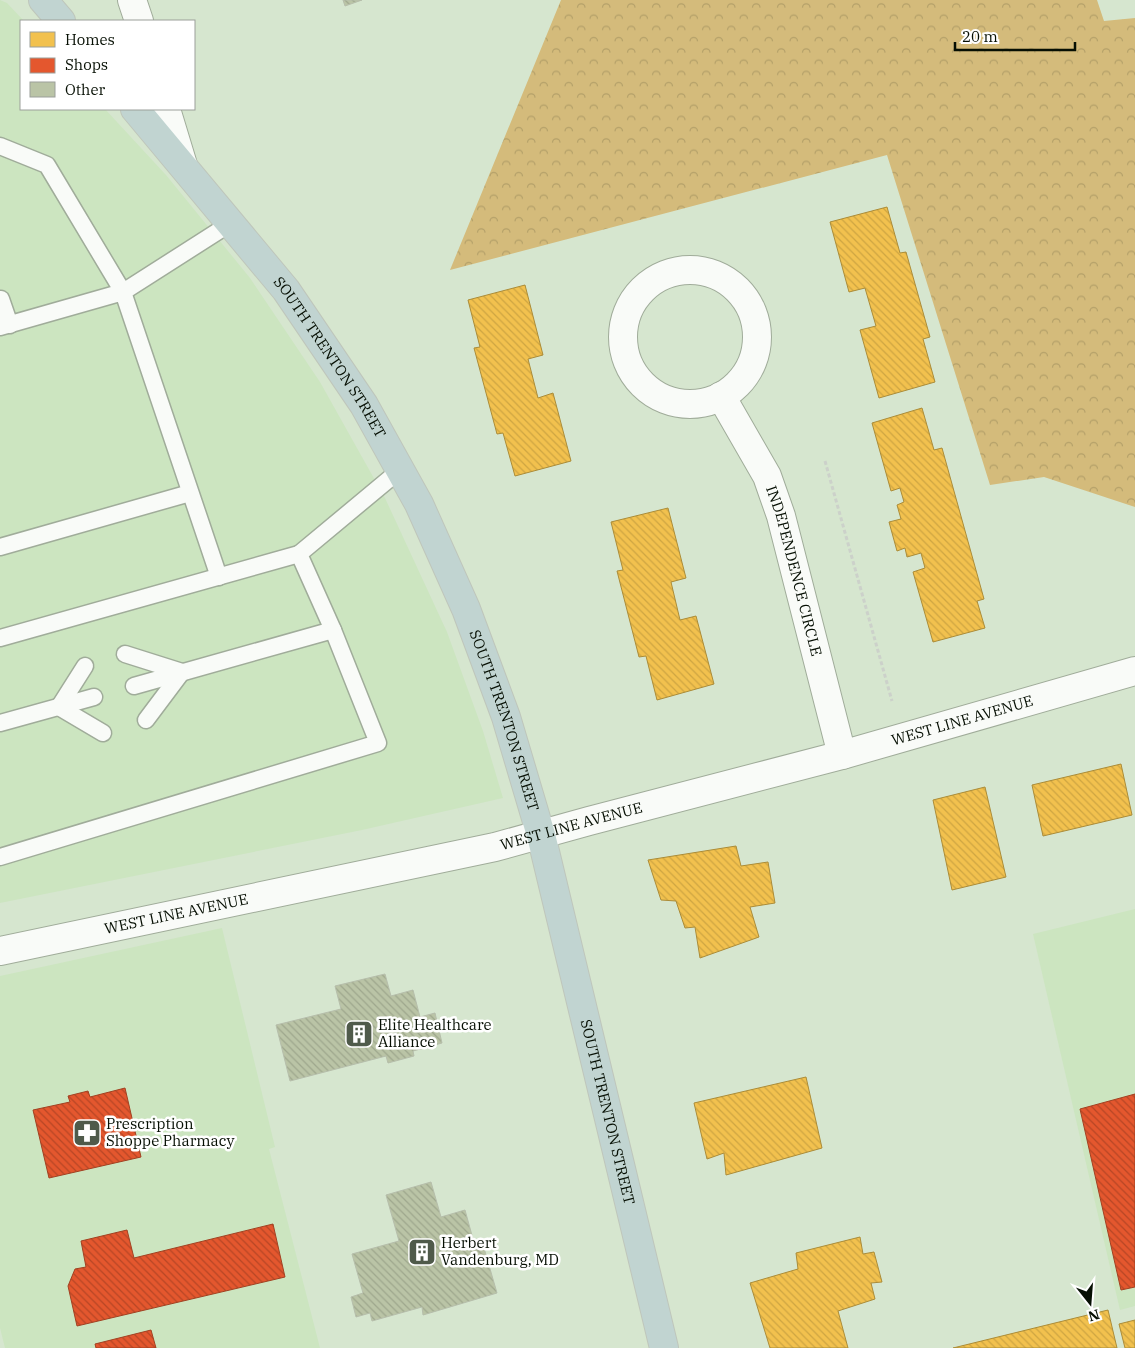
<svg xmlns="http://www.w3.org/2000/svg" width="1135" height="1348" font-family="'IBM Plex Serif',serif">
<style>
.built{fill:#cce5c0}
.forest{fill:url(#forest-crowns)}
.homes{fill:url(#homes-back-hatch);stroke:#ab8c38}
.shops{fill:url(#shops-back-hatch);stroke:#a14121}
.building{fill:url(#building-back-hatch);stroke:#b6beab}
.lines{fill:none;stroke-linecap:round;stroke-linejoin:round}
.lane-casing{stroke:#a0ac9a;stroke-width:19}
.street-casing{stroke:#a0ac9a;stroke-width:30}
.highway-casing{stroke:#bfc6bb;stroke-width:30}
.path{stroke:#ccd1ca;stroke-width:3;stroke-dasharray:4 2.5;stroke-linecap:butt}
.lane{stroke:#f9fbf8;stroke-width:16}
.street{stroke:#f9fbf8;stroke-width:28}
.highway{stroke:#c1d4d1;stroke-width:28}
.labels{text-anchor:middle;stroke-width:5;stroke-linejoin:round;paint-order:stroke}
.street-label{font-size:15px;fill:#060f03;stroke:#fff}
.poi-label{font-size:15px;fill:#060f03;stroke:#fff;text-anchor:start}
</style>
<defs>
<pattern id="forest-crowns" width="20" height="18" patternUnits="userSpaceOnUse" patternTransform="scale(1.25)"><rect width="20" height="18" fill="#d4bb7b"/><path d="M2 6a3 3 0 1 1 6 0M12 15a3 3 0 1 1 6 0" fill="none" stroke="#b4a069"/></pattern>
<pattern id="homes-back-hatch" width="6" height="6" patternUnits="userSpaceOnUse" patternTransform="scale(1.25)"><rect width="6" height="6" fill="#f2c14e"/><path d="M-1 5l2 2M0 0l6 6M5-1l2 2" fill="none" stroke="#cea542"/></pattern>
<pattern id="shops-back-hatch" width="6" height="6" patternUnits="userSpaceOnUse" patternTransform="scale(1.25)"><rect width="6" height="6" fill="#e4572e"/><path d="M-1 5l2 2M0 0l6 6M5-1l2 2" fill="none" stroke="#b74625"/></pattern>
<pattern id="building-back-hatch" width="6" height="6" patternUnits="userSpaceOnUse" patternTransform="scale(1.25)"><rect width="6" height="6" fill="#bac4a6"/><path d="M-1 5l2 2M0 0l6 6M5-1l2 2" fill="none" stroke="#9ea78d"/></pattern>
</defs>
<rect width="100%" height="100%" fill="#d6e6cf"/>
<!-- built -->
<g class="built">
<path d="M0 0 7 3 24 21H21V109H105L166 175 250 278 320 382 385 498 447 632 483 731 503 798 362 830 0 903Z"/>
<path d="M1135 909V1306L1120 1310 1033 934Z"/>
<path d="M222 928 275 1147 269 1149 320 1348H5L0 1328V976Z"/>
</g>
<!-- forest -->
<path class="forest" d="M561 0H1097L1104 21 1135 18V507L1044 477 990 485 887 155 450 270Z"/>
<!-- homes -->
<g class="homes">
<path d="M887 207 900 253 906 252 930 337 923 339 935 382 879 398 860 330 876 326 865 288 849 292 830 222Z"/>
<path d="M525 285 543 355 528 359 538 398 553 393 571 461 515 476 503 433 497 434 474 348 480 347 468 300Z"/>
<path d="M922 408 934 450 942 448 984 599 977 601 985 628 933 642 913 572 925 568 921 553 907 557 905 548 897 551 889 522 901 519 897 505 904 502 900 488 891 491 872 423Z"/>
<path d="M668 508 686 578 671 582 680 620 696 616 714 684 657 700 646 656 639 657 617 571 623 570 611 522Z"/>
<path d="M1121 764 1132 815 1043 836 1032 785Z"/>
<path d="M985 787 1006 877 952 890 933 800Z"/>
<path d="M736 846 741 866 768 862 775 903 750 907 759 937 700 958 695 927 685 928 676 901 661 900 648 860Z"/>
<path d="M806 1077 822 1148 726 1175 724 1153 707 1159 694 1103Z"/>
<path d="M860 1237 863 1254 874 1252 882 1282 871 1283 875 1299 838 1311 848 1348H770L750 1283 798 1269 796 1253Z"/>
<path d="M1108 1310 1117 1348H953Z"/>
<path d="M1135 1320V1348H1125L1119 1324Z"/>
</g>
<!-- shops -->
<g class="shops">
<path d="M125 1088 141 1157 49 1178 33 1110 70 1102 68 1096 88 1091 90 1097Z"/>
<path d="M1135 1094V1287L1121 1290 1080 1109Z"/>
<path d="M273 1224 285 1277 77 1326 68 1286 75 1269 86 1267 81 1241 127 1230 134 1258Z"/>
<path d="M151 1330 156 1348H96L95 1344Z"/>
</g>
<!-- building -->
<g class="building">
<path d="M343 0H362L345 6Z"/>
<path d="M385 974 391 996 413 990 420 1017 435 1013 442 1043 413 1051 414 1056 388 1063 386 1056 290 1081 276 1025 341 1009 335 986Z"/>
<path d="M431 1182 441 1217 465 1210 476 1250 484 1248 497 1293 423 1315 422 1307 372 1321 370 1313 356 1317 351 1297 363 1293 352 1254 399 1241 386 1195Z"/>
</g>
<g class="lines">
<defs>
<g id="lane">
<path d="M0 146 47 165 123 292 231 223"/>
<path d="M1 299 10 325"/>
<path d="M0 327 123 292 219 577"/>
<path d="M0 547 190 493"/>
<path d="M0 638 299 554"/>
<path d="M125 654 182 672 146 720"/>
<path d="M85 666 59 707 103 733"/>
<path d="M134 686 333 630"/>
<path d="M0 723 94 697"/>
<path d="M0 857 378 743 333 630 299 554 400 470"/>
</g>
<g id="street">
<path d="M132 0 139 21"/>
<path d="M166 109 183 165"/>
<circle cx="690" cy="337" r="67"/>
<path id="s1" d="M721 396 767 476 781 516 842 755"/>
<path id="s2" d="M0 951 495 847 589 821 842 755 1135 671"/>
</g>
<g id="highway">
<path d="M43 0 61 21"/>
<path id="s3" d="M135 109 286 290 364 405 419 504 466 609 506 717 541 835 664 1348"/>
</g>
</defs>
<!-- lane casing -->
<use href="#lane" class="lane-casing"/>
<!-- street casing -->
<use href="#street" class="street-casing"/>
<!-- highway casing -->
<use href="#highway" class="highway-casing"/>
<!-- path -->
<path class="path" d="M825 461 892 701"/>
<!-- lane -->
<use href="#lane" class="lane"/>
<!-- street -->
<use href="#street" class="street"/>
<!-- highway -->
<use href="#highway" class="highway"/>
</g>
<!-- icons -->
<defs>
<symbol id="building-square" viewBox="-11 -11 22 22"><rect x="-9" y="-9" width="18" height="18" rx="4" fill="#4f5a4a" stroke="#fff"/><path d="M-4-6H4V6H1V3H-1V6H-4ZM-2.5-4.3h1.7v1.8h-1.7ZM.8-4.3h1.7v1.8H.8ZM-2.5-1h1.7V.8h-1.7ZM.8-1h1.7V.8H.8Z" fill="#fff"/></symbol>
<symbol id="pharmacy-square" viewBox="-11 -11 22 22"><rect x="-9" y="-9" width="18" height="18" rx="4" fill="#4f5a4a" stroke="#fff"/><path d="M-2-6h4v4h4v4h-4v4h-4v-4h-4v-4h4Z" fill="#fff"/></symbol>
</defs>
<g fill-rule="evenodd">
<use href="#building-square" x="343" y="1018" width="32" height="32"/>
<use href="#pharmacy-square" x="71" y="1117" width="32" height="32"/>
<use href="#building-square" x="406" y="1236" width="32" height="32"/>
</g>
<g class="labels">
<!-- street labels -->
<g class="street-label">
<text dy="5" stroke="none"><textPath href="#s3" startOffset="316">SOUTH TRENTON STREET</textPath></text>
<text dy="5" stroke="none"><textPath href="#s1" startOffset="191">INDEPENDENCE CIRCLE</textPath></text>
<text dy="5" stroke="none"><textPath href="#s2" startOffset="990">WEST LINE AVENUE</textPath></text>
<text dy="5" stroke="none"><textPath href="#s3" startOffset="721">SOUTH TRENTON STREET</textPath></text>
<text dy="5" stroke="none"><textPath href="#s2" startOffset="585">WEST LINE AVENUE</textPath></text>
<text dy="5" stroke="none"><textPath href="#s2" startOffset="180">WEST LINE AVENUE</textPath></text>
<text dy="5" stroke="none"><textPath href="#s3" startOffset="1126">SOUTH TRENTON STREET</textPath></text>
</g>
<!-- poi labels -->
<g class="poi-label">
<text x="378" y="1030">Elite Healthcare<tspan x="378" dy="17">Alliance</tspan></text>
<text x="106" y="1129">Prescription<tspan x="106" dy="17">Shoppe Pharmacy</tspan></text>
<text x="441" y="1248">Herbert<tspan x="441" dy="17">Vandenburg, MD</tspan></text>
</g>
</g>
<!-- legend -->
<rect x="20" y="20" width="175" height="90" fill="#ffffff" stroke="#9b9f9a"/>
<rect x="30" y="32" width="25" height="15" fill="#f2c14e" stroke="#9b9f9a"/>
<text x="65" y="45" font-size="15" fill="#060f03">Homes</text>
<rect x="30" y="58" width="25" height="15" fill="#e4572e" stroke="#9b9f9a"/>
<text x="65" y="70" font-size="15" fill="#060f03">Shops</text>
<rect x="30" y="82" width="25" height="15" fill="#bac4a6" stroke="#9b9f9a"/>
<text x="65" y="95" font-size="15" fill="#060f03">Other</text>
<!-- north arrow -->
<g transform="translate(1090 1303) rotate(163)" stroke="#ffffff" stroke-width="4" paint-order="stroke">
<path d="M0-4L9 19L0 12L-9 19Z" fill="#060f03"/>
<text y="-8" font-size="14" font-weight="bold" text-anchor="middle" fill="#060f03">N</text>
</g>
<!-- scale -->
<path d="M955 42v8h120v-8" fill="none" stroke="#060f03" stroke-width="2.5"/>
<text x="962" y="42" font-size="15" fill="#060f03" stroke="#ffffff" stroke-width="4" paint-order="stroke">20 m</text>
</svg>
